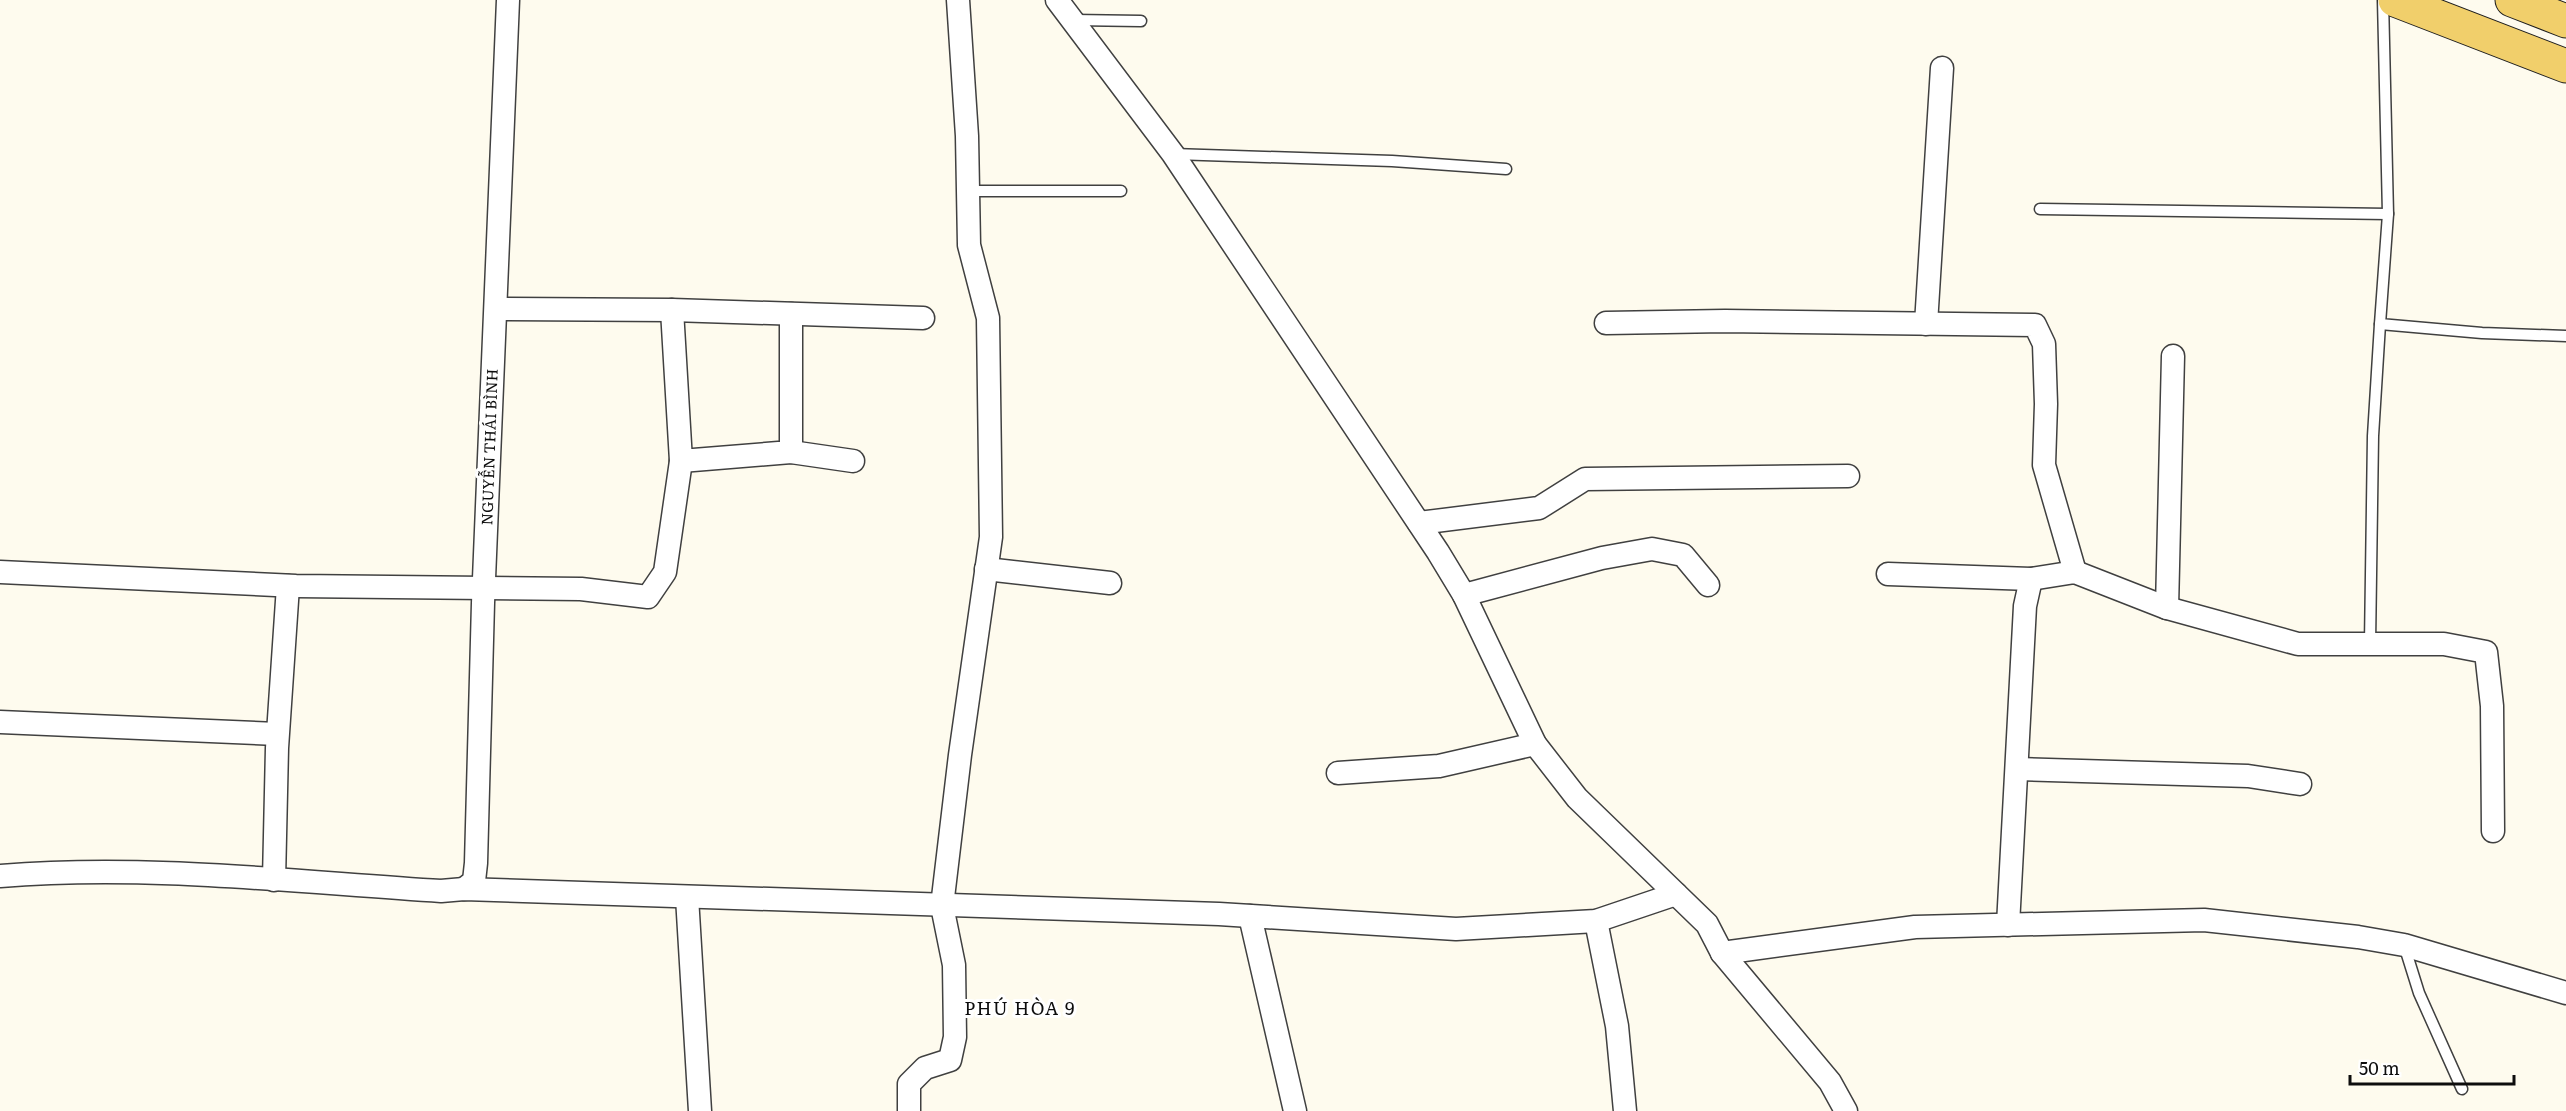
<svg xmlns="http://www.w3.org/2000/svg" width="2566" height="1111" font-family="Literata,serif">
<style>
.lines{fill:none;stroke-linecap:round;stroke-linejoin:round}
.lane-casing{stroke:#404040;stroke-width:13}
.street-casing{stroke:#404040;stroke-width:25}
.primary-casing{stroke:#1e1e1e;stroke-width:35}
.lane{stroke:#fff;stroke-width:10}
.street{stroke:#fff;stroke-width:22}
.primary{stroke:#f1cf6b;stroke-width:33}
.labels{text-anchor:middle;stroke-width:6;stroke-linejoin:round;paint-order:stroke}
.street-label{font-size:15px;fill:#0d0d0d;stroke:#fff}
.quarter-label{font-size:18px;letter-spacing:1.5px;fill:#0d0d0d;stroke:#fff}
</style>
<rect width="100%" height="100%" fill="#fefbee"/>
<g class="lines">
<defs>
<g id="lane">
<path d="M2383 0 2388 214 2380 324 2482 333 2566 336"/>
<path d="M1073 20 1141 21"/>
<path d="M1173 154 1392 161 1506 169"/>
<path d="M968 191H1121"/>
<path d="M2040 209 2388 214"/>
<path d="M2370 644 2373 436 2380 324"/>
<path d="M2404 945 2419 993 2462 1089"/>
</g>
<g id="street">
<path d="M1057 0 1173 154 1438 552 1464 595 1535 744 1577 798 1707 924 1722 953 1830 1082 1846 1111"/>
<path d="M496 309 672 310 923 318"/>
<path d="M672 310 681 461 791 452V314"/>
<path d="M1606 323 1725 321 2035 325 2044 344 2046 404 2044 465 2075 572"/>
<path d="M1926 324 1942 68"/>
<path d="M791 452 853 461"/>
<path d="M1419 523 1539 508 1585 479 1848 476"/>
<path d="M986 569 1110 583"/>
<path d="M0 572 296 586 581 589 648 597 665 572 681 461"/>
<path d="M1888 574 2031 579 2075 572 2167 608 2298 644H2444L2486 652 2492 706 2493 831"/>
<path d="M1464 595 1602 558 1652 549 1683 555 1708 585"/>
<path d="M2167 608 2173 356"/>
<path d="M0 722 277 734"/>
<path d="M2017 769 2248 776 2300 784"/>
<path d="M1338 773 1439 766 1535 744"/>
<path d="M0 876C147 864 295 882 441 891L464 889 1219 914 1456 929 1596 921 1676 894"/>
<path d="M274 880 277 748 288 586"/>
<path d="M464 889 474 881 476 863 483 603 508 0"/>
<path d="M687 897 700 1111"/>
<path d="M1250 916 1295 1111"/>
<path d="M1596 921 1617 1026 1625 1111"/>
<path d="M2008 925 2025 606 2031 579"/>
<path d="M1722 953 1915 927 2204 920 2358 937 2404 945 2566 993"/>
<path d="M909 1111V1084L925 1068 950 1060 955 1037 954 965 942 906 960 755 991 537 988 318 969 245 967 136 958 0"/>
</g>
<g id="primary">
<path d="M2395 0 2566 66"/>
<path d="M2512 0 2566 21"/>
</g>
</defs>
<!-- lane casing -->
<use href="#lane" class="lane-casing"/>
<!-- street casing -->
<use href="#street" class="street-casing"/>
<!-- primary casing -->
<use href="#primary" class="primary-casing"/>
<!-- lane -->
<use href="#lane" class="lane"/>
<!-- street -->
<use href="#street" class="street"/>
<!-- primary -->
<use href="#primary" class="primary"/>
</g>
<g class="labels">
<!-- street labels -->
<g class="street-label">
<text transform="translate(490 447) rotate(-88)" y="5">NGUYỄN THÁI BÌNH</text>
</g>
<!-- quarter labels -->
<g class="quarter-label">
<text x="1020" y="1015">PHÚ HÒA 9</text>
</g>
</g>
<!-- scale -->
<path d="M2350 1075v9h164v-9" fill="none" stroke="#0d0d0d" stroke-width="3"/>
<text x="2359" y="1075" font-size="18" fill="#0d0d0d" stroke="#ffffff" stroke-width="4.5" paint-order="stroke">50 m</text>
</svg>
